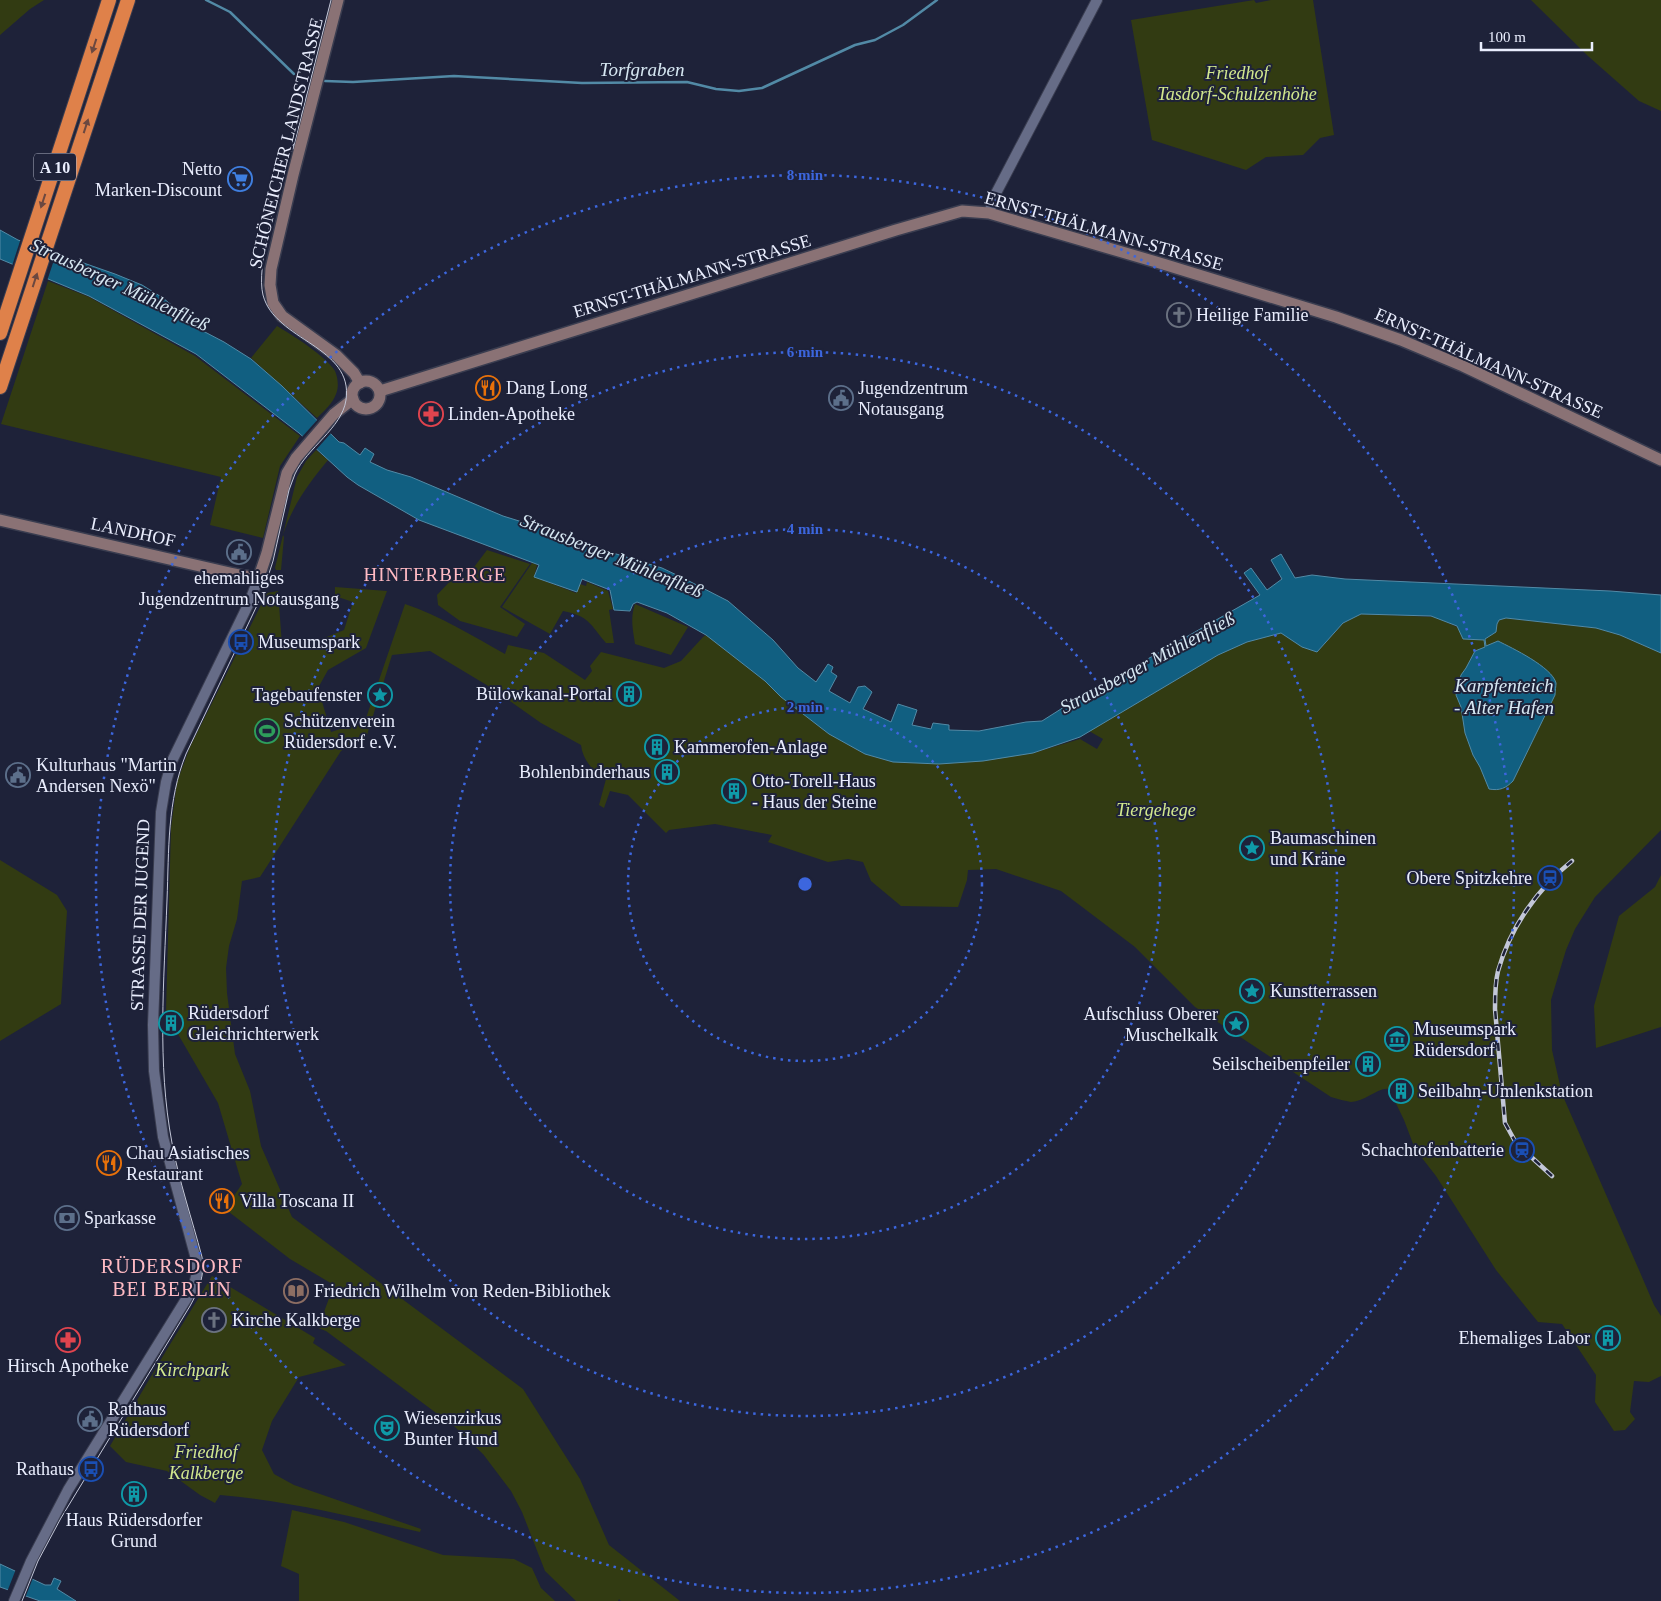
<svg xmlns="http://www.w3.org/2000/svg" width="1661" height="1601" font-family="'Times New Roman',serif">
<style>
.green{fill:#323b12}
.water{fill:#115f81;stroke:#528aa6}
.pier{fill:#1e2239}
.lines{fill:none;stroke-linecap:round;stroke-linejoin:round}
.stream{stroke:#528aa6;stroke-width:2.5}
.tertiary-casing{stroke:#3a3d50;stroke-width:12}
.secondary-casing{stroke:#3a3d50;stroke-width:14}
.motorway-casing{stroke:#3a3d50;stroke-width:16}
.tertiary{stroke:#666c87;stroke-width:10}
.secondary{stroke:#8a7275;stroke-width:11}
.motorway{stroke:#df814a;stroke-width:14}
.tram{stroke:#c3c7d8;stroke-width:1}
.rail-casing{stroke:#c3c7d8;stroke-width:4.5}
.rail{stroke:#1e2239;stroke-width:2.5;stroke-dasharray:8;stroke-linecap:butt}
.oneway{fill:#6b4840}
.ring{fill:none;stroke:#3c66de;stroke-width:2.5;stroke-dasharray:2.5 5}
.labels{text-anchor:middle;stroke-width:4;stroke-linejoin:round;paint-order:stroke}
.shield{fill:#1e2239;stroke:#adb1c3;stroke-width:1}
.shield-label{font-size:16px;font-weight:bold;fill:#eaeefe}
.park-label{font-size:18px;font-style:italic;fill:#d3e98e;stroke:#1e2239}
.street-label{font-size:18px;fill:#eaeefe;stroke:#1e2239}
.poi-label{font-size:18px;fill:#eaeefe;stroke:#1e2239;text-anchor:start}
.water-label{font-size:19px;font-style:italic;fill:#d6e7f2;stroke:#1e2239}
.neighbourhood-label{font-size:19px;letter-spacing:1px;fill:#ffbac3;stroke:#1e2239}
.quarter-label{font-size:20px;letter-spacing:1px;fill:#ffbac3;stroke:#1e2239}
.centre{fill:#3c66de;stroke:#1e2239;stroke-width:2.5}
.ring-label{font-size:15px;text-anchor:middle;font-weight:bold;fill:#3c66de;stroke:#1e2239;stroke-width:4;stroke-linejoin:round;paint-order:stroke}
</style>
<rect width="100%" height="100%" fill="#1e2239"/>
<!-- green -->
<g class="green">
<path d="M0 0H44L30 9 0 35Z"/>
<path d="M1254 0 1256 3 1271 0H1313L1334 135 1320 138 1303 155 1266 157 1246 170 1152 140 1131 20Z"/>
<path d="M1531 0H1661V111L1639 101 1588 56Z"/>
<path d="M48 281 89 297 195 356 300 436 280 466 263 538 210 525 221 477 1 424Z"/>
<path d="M277 326C291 334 327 357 335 371 338 378 339 387 336 394 333 403 324 411 317 418L251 358Z"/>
<path d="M316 450 328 460C309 483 292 506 283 535L284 537 281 570H276L275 568 297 477 306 461Z"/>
<path d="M487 550 530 564 500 607 525 624 517 637 460 621 438 605 437 595 455 576 457 582 468 575Z"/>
<path d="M532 563 537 565 534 577 576 593 580 584 586 586 587 582 608 591 613 609 609 610 614 643H606C590 624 589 616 563 611L550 634 502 607Z"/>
<path d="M335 587 387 591 366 648 328 670 318 688 331 732 365 721 405 604C440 616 473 636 505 654L508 645 544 653 585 680 592 671 590 666 601 652 664 668 681 661 703 637 706 635 765 681 781 697 829 734 865 754 893 762 1033 753 1080 739 1097 749 1103 739 1089 731 1218 655 1247 642 1281 633 1302 647 1317 652 1343 623 1361 614 1436 617 1484 640V644L1485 639 1496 632 1497 624 1499 620 1506 618 1596 628 1620 635 1661 653V830L1595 897 1575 929 1566 950 1551 1000 1552 1050 1562 1094 1639 1270 1654 1305 1661 1316V1376L1649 1382 1634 1381 1630 1412 1635 1419 1625 1430 1614 1431 1595 1402 1596 1375 1562 1324 1538 1322 1496 1270 1436 1176 1415 1149 1404 1120 1389 1089C1378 1087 1365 1102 1351 1102 1345 1101 1338 1099 1331 1097L1195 1007 1135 947 1061 891 996 869 968 870 967 880 958 907 901 906 871 881 863 862 848 859 828 862 768 842 772 835 715 824 669 830 666 833 628 795 610 791 604 808 599 805 606 779C593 771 583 761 581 745L541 723 490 687 430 651 392 655 367 735 341 751 260 877 242 881 237 919 229 946 226 968 227 993 235 1054 250 1091 261 1146 292 1217 523 1389 580 1479 609 1545 680 1601H621L619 1599 618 1601H576L545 1571 522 1512 511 1491 483 1454 455 1427 326 1331 318 1328 334 1285 290 1259 225 1209 242 1184 218 1103 175 1029 172 1017 166 1012 171 828 177 782 190 747 267 593 278 591 282 645 312 643 344 630 353 602 335 596Z"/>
<path d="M635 604 688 627 671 655 635 644C633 630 630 618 635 604Z"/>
<path d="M0 860 57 895 67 911 61 1004 0 1041Z"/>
<path d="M1661 875V1027L1596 1048 1594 1006 1619 916 1655 887Z"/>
<path d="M212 1276 315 1338 313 1343 346 1365 299 1377 272 1421 262 1450 274 1474 294 1485 421 1529 420 1532C354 1517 288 1501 220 1495L215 1503 200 1495 167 1471 126 1462 110 1446 166 1351Z"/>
<path d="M292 1510 344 1522 443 1555 514 1559 532 1568 541 1588 555 1601H299V1574L281 1566Z"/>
</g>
<!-- water -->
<g class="water">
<path d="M0 230 18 240 115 274 142 285 163 298 203 331 224 342 251 359 282 386 339 442 344 443 360 455 365 448 374 454 370 462 387 470 411 477 503 516 564 535 613 553 662 568 685 579 728 601 773 640 798 668 816 682 828 664 833 667 831 672 837 676 829 691 850 703 858 687 865 686 872 692 863 709 891 722 898 704 917 710 912 725 931 729 933 723 949 725V730L979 731 1026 722 1042 721 1072 702 1260 595 1244 573 1251 568 1267 590 1282 579 1271 560 1281 554 1295 578 1312 575 1345 579 1610 591 1661 595V653L1620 635 1596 628 1506 618 1499 620 1497 624 1496 632 1485 639 1486 646 1498 641C1512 648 1552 667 1556 683 1556 686 1555 691 1555 695L1513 781C1506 788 1500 791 1489 789L1480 767 1473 755 1465 733 1461 707 1456 695 1461 675 1466 668 1475 651 1485 647 1484 640 1463 639 1457 626 1431 616 1361 614 1343 623 1317 652 1302 647 1281 633 1247 642 1218 655 1080 737 1033 753 983 761 939 764 893 762 865 754 829 734 781 697 765 681 706 635 667 613 637 602 633 604 630 611 614 610 610 590 582 579 577 592 534 577 539 565 419 520 358 485 347 477 299 433 196 354 89 296 0 259Z"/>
<path d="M0 1564 45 1585H51L54 1578 61 1581 57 1589 76 1601H40L0 1587Z"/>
</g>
<!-- pier -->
<g class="pier">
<path d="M21 238 57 251 47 281 12 266Z"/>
<path d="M319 418 332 432 315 451 301 438Z"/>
<path d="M16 1569 33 1578 25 1598 7 1592Z"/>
</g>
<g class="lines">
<!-- stream -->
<g class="stream">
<path d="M206 0 230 12 294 74"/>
<path d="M325 81 353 82 454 76 582 83 687 82 716 89 739 91 762 88 855 45 875 40 903 25 937 0"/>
</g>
<defs>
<g id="tertiary">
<path d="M989 213 994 197 1097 0"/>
<path d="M14 1601 31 1561 68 1490 193 1288 197 1273 196 1259 163 1137 154 1071 153 1025 161 812 166 782 172 761 249 603 259 577"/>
</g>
<g id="secondary">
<path d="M338 0 293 175 271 269 270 285 273 303 282 316 336 355 354 373 360 383"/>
<circle cx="366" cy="395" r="14"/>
<path d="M380 391 896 230 962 211 989 213 1163 264 1336 317 1401 340 1463 366 1661 460"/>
<path d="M0 520 230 573 244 576 259 577 267 553 287 473 296 458 334 414 353 399"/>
</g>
<g id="motorway">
<path d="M0 333 109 0"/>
<path d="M0 387 128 0"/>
</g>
</defs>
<!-- tertiary casing -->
<use href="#tertiary" class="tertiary-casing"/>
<!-- secondary casing -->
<use href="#secondary" class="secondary-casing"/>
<!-- motorway casing -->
<use href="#motorway" class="motorway-casing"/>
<!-- tertiary -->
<use href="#tertiary" class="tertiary"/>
<!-- secondary -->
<use href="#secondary" class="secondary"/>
<!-- motorway -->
<use href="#motorway" class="motorway"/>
<!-- tram -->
<g class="tram">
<path d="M293 149 331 0"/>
<path d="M22 1601 38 1561 61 1518 190 1306C199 1290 205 1275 202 1257 192 1219 179 1181 172 1143 157 1063 164 981 167 900 169 850 167 801 186 754L262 595 273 561 289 490 295 474C307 448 342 428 346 400 354 346 275 341 263 295 256 267 276 197 285 168 287 160 291 152 294 143"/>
</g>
<defs>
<path id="rail" d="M1552 1176 1516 1143 1505 1123 1495 1009C1495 997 1495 983 1498 971 1510 928 1537 889 1572 861"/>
</defs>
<!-- rail casing -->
<use href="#rail" class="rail-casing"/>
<!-- rail -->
<use href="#rail" class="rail"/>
</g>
<!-- one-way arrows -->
<defs><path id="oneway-solid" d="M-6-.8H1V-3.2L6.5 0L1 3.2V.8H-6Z" transform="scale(1.25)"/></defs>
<g class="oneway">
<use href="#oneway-solid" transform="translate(94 46) rotate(108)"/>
<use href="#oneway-solid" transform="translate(86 126) rotate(-72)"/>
<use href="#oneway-solid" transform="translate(43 201) rotate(108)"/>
<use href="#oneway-solid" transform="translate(35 280) rotate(-72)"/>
</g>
<!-- distance rings -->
<g class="ring">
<circle cx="805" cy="884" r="177"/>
<circle cx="805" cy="884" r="355"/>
<circle cx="805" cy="884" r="532"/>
<circle cx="805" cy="884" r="709"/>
</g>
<!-- icons -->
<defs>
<symbol id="supermarket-ring" viewBox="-11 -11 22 22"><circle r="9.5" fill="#1e2239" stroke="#3f7fe0" stroke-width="1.5"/><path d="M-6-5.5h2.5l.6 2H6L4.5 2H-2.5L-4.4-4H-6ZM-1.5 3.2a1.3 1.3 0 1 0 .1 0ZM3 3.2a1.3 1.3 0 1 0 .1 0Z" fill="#3f7fe0"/></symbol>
<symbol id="church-ring" viewBox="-11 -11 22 22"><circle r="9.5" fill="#1e2239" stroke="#6b7280" stroke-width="1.5"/><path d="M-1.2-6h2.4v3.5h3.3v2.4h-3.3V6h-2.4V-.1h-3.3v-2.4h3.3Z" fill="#6b7280"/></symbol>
<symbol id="restaurant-ring" viewBox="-11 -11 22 22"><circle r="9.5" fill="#1e2239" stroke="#e8710a" stroke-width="1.5"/><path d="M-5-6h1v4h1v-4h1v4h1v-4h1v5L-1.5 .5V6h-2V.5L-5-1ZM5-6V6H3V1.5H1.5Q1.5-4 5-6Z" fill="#e8710a"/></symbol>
<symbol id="civic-ring" viewBox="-11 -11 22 22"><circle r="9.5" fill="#1e2239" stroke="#5c6f8a" stroke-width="1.5"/><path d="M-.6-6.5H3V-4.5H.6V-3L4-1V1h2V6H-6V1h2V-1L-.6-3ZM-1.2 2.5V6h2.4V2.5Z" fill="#5c6f8a"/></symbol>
<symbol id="pharmacy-ring" viewBox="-11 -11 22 22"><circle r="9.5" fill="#1e2239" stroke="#e0444e" stroke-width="1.5"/><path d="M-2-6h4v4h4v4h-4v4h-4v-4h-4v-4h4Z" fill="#e0444e"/></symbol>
<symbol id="bus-ring" viewBox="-11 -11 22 22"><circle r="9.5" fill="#1e2239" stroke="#1a4fb4" stroke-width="1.5"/><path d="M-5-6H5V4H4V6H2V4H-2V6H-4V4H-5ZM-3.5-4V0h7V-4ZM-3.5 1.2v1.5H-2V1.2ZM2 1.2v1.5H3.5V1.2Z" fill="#1a4fb4"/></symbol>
<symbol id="building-ring" viewBox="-11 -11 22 22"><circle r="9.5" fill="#1e2239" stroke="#0f9aa8" stroke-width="1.5"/><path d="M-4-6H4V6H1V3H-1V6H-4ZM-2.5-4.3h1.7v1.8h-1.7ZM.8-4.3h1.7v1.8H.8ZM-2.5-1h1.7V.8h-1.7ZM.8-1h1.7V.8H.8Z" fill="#0f9aa8"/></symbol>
<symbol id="sight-ring" viewBox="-11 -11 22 22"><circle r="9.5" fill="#1e2239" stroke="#0f9aa8" stroke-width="1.5"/><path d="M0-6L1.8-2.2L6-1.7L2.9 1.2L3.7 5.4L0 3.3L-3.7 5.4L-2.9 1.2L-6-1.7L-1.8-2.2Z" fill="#0f9aa8"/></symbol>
<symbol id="stadium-ring" viewBox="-11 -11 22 22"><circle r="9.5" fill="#1e2239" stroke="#2e9e5b" stroke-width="1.5"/><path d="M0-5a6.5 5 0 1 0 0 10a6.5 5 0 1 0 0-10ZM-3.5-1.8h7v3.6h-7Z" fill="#2e9e5b"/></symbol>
<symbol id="station-ring" viewBox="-11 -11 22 22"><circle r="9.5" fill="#1e2239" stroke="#1a4fb4" stroke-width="1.5"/><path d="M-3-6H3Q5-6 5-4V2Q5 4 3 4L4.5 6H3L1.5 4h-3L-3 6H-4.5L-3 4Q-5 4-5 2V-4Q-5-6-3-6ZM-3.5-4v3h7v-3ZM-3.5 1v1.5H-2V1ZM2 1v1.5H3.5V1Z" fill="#1a4fb4"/></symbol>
<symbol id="museum-ring" viewBox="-11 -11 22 22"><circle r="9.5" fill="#1e2239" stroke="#0f9aa8" stroke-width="1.5"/><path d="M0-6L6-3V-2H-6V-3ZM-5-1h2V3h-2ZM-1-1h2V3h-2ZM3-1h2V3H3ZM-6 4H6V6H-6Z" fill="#0f9aa8"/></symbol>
<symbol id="bank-ring" viewBox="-11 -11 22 22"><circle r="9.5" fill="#1e2239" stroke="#5c6f8a" stroke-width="1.5"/><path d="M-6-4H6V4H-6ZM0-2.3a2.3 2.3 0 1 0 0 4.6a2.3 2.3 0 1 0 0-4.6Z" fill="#5c6f8a"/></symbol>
<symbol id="library-ring" viewBox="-11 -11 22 22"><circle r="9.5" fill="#1e2239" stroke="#8d6e63" stroke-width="1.5"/><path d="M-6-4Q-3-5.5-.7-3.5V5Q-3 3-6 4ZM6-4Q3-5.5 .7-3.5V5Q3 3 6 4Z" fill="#8d6e63"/></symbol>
<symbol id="theatre-ring" viewBox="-11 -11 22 22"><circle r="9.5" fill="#1e2239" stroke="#0f9aa8" stroke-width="1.5"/><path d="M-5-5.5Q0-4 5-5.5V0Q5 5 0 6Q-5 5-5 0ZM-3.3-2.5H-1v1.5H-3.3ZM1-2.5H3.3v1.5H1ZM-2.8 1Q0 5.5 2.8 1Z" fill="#0f9aa8"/></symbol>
</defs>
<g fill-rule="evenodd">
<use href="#supermarket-ring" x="226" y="165" width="28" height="28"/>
<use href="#church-ring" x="1165" y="301" width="28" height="28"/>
<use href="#restaurant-ring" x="474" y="374" width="28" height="28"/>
<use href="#civic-ring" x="827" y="384" width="28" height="28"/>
<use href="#pharmacy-ring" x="417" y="400" width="28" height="28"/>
<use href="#civic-ring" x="225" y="538" width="28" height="28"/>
<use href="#bus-ring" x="227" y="628" width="28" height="28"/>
<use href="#building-ring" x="615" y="680" width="28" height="28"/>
<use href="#sight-ring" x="366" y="681" width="28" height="28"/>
<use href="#stadium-ring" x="253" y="717" width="28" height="28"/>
<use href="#building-ring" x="643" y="733" width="28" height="28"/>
<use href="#building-ring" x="653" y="758" width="28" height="28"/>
<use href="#civic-ring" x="4" y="761" width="28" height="28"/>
<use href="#building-ring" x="720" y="777" width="28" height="28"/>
<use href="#sight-ring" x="1238" y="834" width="28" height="28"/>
<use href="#station-ring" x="1536" y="864" width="28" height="28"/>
<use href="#sight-ring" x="1238" y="977" width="28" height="28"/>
<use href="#building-ring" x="157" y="1009" width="28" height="28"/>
<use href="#sight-ring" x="1222" y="1010" width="28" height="28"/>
<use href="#museum-ring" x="1383" y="1025" width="28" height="28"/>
<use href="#building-ring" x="1354" y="1050" width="28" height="28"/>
<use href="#building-ring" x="1387" y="1077" width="28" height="28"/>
<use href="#station-ring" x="1508" y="1136" width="28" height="28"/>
<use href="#restaurant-ring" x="95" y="1149" width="28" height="28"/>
<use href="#restaurant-ring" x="208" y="1187" width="28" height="28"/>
<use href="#bank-ring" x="53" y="1204" width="28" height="28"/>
<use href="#library-ring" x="282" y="1277" width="28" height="28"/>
<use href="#church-ring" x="200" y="1306" width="28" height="28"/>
<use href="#building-ring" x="1594" y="1324" width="28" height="28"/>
<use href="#pharmacy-ring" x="54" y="1326" width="28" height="28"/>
<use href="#civic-ring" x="76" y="1405" width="28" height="28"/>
<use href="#theatre-ring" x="373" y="1414" width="28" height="28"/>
<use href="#bus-ring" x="77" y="1455" width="28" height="28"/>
<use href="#building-ring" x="120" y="1480" width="28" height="28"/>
</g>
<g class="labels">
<!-- shield labels -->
<rect class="shield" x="34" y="153.5" width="42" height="27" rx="4"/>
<g class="shield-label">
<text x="55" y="173">A 10</text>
</g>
<!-- park labels -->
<g class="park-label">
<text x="1237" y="79">Friedhof<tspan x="1237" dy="21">Tasdorf-Schulzenhöhe</tspan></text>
<text x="1156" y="816">Tiergehege</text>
<text x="192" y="1376">Kirchpark</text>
<text x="206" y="1458">Friedhof<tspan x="206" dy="21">Kalkberge</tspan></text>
</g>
<!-- street labels -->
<g class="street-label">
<text transform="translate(286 143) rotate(-76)" y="6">SCHÖNEICHER LANDSTRASSE</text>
<text transform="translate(1104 231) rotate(16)" y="6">ERNST-THÄLMANN-STRASSE</text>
<text transform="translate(692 276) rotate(-17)" y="6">ERNST-THÄLMANN-STRASSE</text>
<text transform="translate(1489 363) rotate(24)" y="6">ERNST-THÄLMANN-STRASSE</text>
<text transform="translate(133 532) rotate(12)" y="6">LANDHOF</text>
<text transform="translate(140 915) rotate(-88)" y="6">STRASSE DER JUGEND</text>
</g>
<!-- poi labels -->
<g class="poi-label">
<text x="222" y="175" text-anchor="end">Netto<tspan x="222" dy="21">Marken-Discount</tspan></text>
<text x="1196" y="321">Heilige Familie</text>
<text x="506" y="394">Dang Long</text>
<text x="858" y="394">Jugendzentrum<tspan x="858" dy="21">Notausgang</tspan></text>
<text x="448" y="420">Linden-Apotheke</text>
<text x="239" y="584" text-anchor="middle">ehemahliges<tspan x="239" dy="21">Jugendzentrum Notausgang</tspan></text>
<text x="258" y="648">Museumspark</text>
<text x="612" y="700" text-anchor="end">Bülowkanal-Portal</text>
<text x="362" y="701" text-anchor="end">Tagebaufenster</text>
<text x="284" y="727">Schützenverein<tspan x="284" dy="21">Rüdersdorf e.V.</tspan></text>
<text x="674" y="753">Kammerofen-Anlage</text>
<text x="36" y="771">Kulturhaus "Martin<tspan x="36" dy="21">Andersen Nexö"</tspan></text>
<text x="650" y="778" text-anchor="end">Bohlenbinderhaus</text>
<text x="752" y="787">Otto-Torell-Haus<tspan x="752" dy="21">- Haus der Steine</tspan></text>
<text x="1270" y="844">Baumaschinen<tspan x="1270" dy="21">und Kräne</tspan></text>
<text x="1532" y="884" text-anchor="end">Obere Spitzkehre</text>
<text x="1270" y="997">Kunstterrassen</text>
<text x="188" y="1019">Rüdersdorf<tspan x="188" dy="21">Gleichrichterwerk</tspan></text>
<text x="1218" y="1020" text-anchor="end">Aufschluss Oberer<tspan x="1218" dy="21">Muschelkalk</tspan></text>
<text x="1414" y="1035">Museumspark<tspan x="1414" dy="21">Rüdersdorf</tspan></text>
<text x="1350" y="1070" text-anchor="end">Seilscheibenpfeiler</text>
<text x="1418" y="1097">Seilbahn-Umlenkstation</text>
<text x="1504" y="1156" text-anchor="end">Schachtofenbatterie</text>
<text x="126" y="1159">Chau Asiatisches<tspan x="126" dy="21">Restaurant</tspan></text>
<text x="240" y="1207">Villa Toscana II</text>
<text x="84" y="1224">Sparkasse</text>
<text x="314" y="1297">Friedrich Wilhelm von Reden-Bibliothek</text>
<text x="232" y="1326">Kirche Kalkberge</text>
<text x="1590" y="1344" text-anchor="end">Ehemaliges Labor</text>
<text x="68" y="1372" text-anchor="middle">Hirsch Apotheke</text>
<text x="108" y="1415">Rathaus<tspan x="108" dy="21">Rüdersdorf</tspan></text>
<text x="404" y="1424">Wiesenzirkus<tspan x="404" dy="21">Bunter Hund</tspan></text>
<text x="74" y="1475" text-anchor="end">Rathaus</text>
<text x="134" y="1526" text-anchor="middle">Haus Rüdersdorfer<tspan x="134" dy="21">Grund</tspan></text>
</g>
<!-- water labels -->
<g class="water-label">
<text x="642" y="76">Torfgraben</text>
<text transform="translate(120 284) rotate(25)" y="7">Strausberger Mühlenfließ</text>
<text transform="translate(612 555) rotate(22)" y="7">Strausberger Mühlenfließ</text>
<text transform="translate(1147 662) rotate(-28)" y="7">Strausberger Mühlenfließ</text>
<text x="1504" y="692">Karpfenteich<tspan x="1504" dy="22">- Alter Hafen</tspan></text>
</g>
<!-- neighbourhood labels -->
<g class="neighbourhood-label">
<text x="435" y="581">HINTERBERGE</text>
</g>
<!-- quarter labels -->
<g class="quarter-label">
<text x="172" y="1273">RÜDERSDORF<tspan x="172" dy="23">BEI BERLIN</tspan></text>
</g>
</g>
<circle cx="805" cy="884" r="8" class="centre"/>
<g class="ring-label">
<text x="805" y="180">8 min</text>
<text x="805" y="357">6 min</text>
<text x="805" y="534">4 min</text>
<text x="805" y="712">2 min</text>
</g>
<!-- scale -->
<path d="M1481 42v8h111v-8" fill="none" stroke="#eaeefe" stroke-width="2.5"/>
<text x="1488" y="42" font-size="15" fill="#eaeefe" stroke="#1e2239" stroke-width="4" paint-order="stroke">100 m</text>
</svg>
